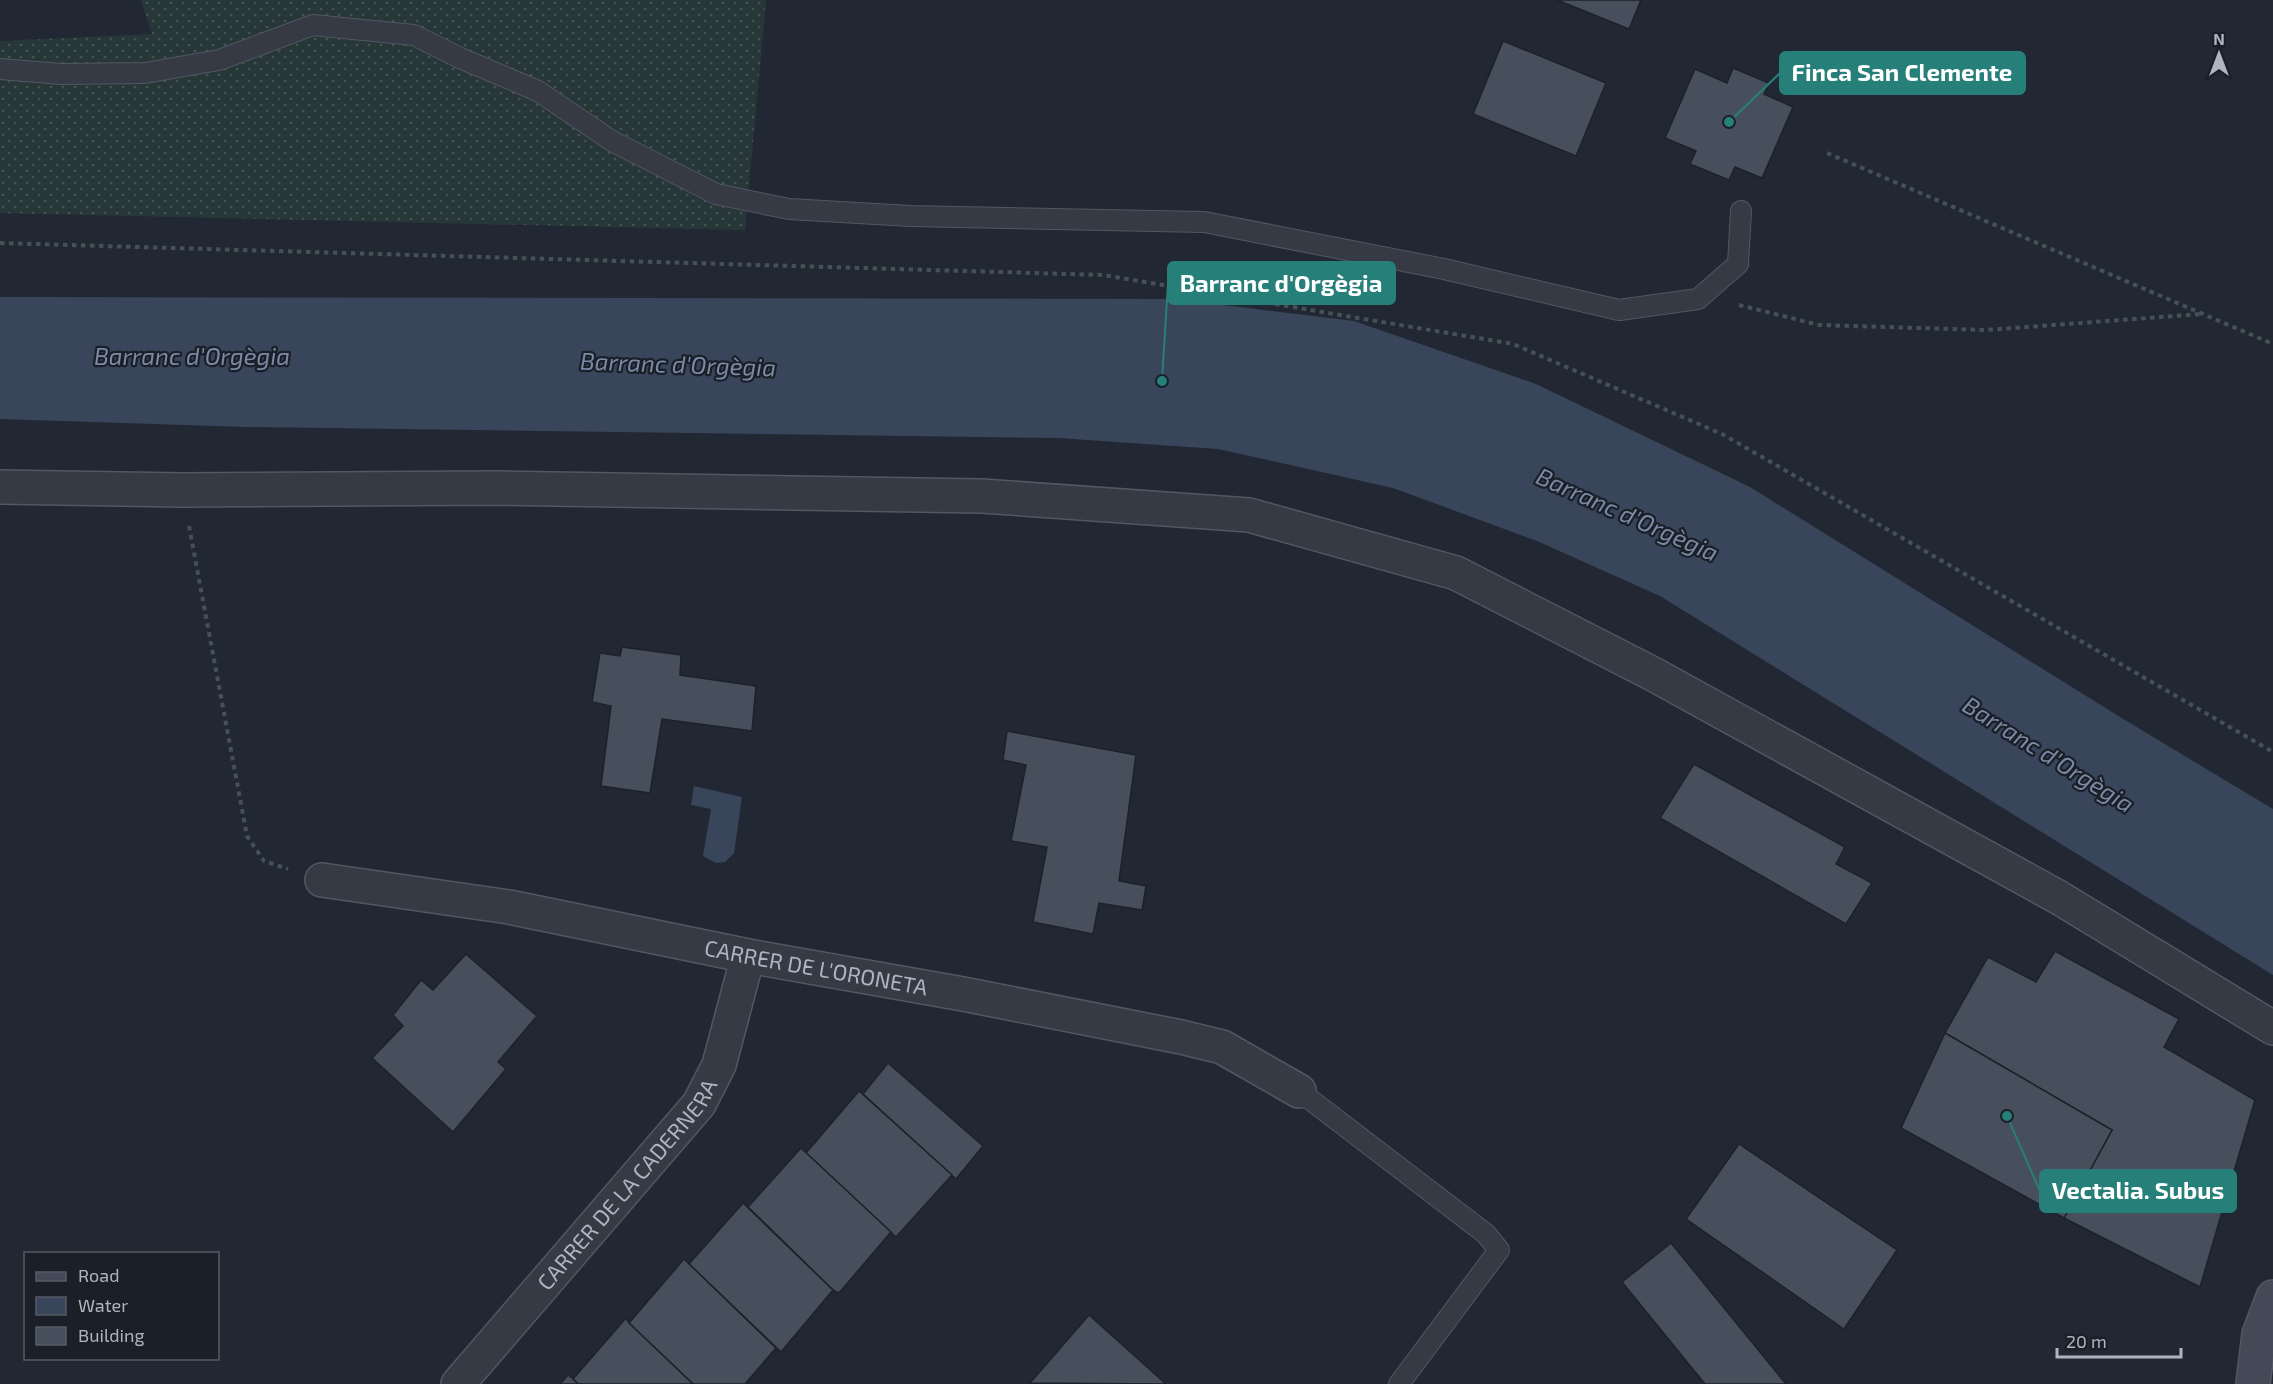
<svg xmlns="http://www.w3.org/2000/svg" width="2273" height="1384" font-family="'Exo 2',sans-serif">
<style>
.grass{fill:url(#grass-dots)}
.water{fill:#39455a}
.building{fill:#484f5c;stroke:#1c212a;stroke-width:1.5}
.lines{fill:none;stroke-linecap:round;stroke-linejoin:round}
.lane-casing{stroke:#525761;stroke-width:22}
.street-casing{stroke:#525761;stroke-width:36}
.secondary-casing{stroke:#525761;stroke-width:36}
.path{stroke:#455255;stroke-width:4;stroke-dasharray:4.5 4.5;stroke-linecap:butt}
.lane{stroke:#353a44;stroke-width:20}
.street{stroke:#353a44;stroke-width:33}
.secondary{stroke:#434956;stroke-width:33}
.labels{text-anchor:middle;stroke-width:4.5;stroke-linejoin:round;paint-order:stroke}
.street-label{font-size:22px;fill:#afb4c0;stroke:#1a1f28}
.water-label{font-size:24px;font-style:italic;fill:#7b8aa5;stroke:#1a1f28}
.leader{fill:none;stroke:#277f7a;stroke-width:2}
.callout-dot{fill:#277f7a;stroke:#1a1f28;stroke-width:2}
.callout{fill:#277f7a;stroke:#277f7a;stroke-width:2}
.callout-label{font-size:24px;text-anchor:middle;font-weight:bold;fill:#fff}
</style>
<defs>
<pattern id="grass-dots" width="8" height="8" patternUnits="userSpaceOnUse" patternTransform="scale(1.5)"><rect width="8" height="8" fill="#273738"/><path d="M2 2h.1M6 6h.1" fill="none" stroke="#445253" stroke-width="1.8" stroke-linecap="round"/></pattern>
</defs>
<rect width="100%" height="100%" fill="#222833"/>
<!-- grass -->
<path class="grass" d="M141 0H766L745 230 0 213V41L152 34Z"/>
<!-- water -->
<g class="water">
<path d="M0 297 1174 299 1354 321 1536 384 1750 487 2120 717 2273 809V975L1660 596 1537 541 1393 488 1218 449 1058 438 246 427 0 419Z"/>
<path d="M694 786 742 797 734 853 725 862 716 863 703 856 711 809 691 805Z"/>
</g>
<!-- building -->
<g class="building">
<path d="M1557 0H1641L1629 29Z"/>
<path d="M1503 41 1606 83 1576 156 1473 114Z"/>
<path d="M1733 68 1769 83 1764 94 1793 107 1762 178 1735 167 1729 180 1690 164 1696 151 1665 138 1695 69 1727 83Z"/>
<path d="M622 647 681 655 680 675 756 686 752 731 662 719 650 793 601 786 611 706 592 702 600 653 620 656Z"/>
<path d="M1007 731 1136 755 1119 881 1146 886 1142 910 1099 903 1093 934 1033 922 1047 847 1011 841 1026 765 1003 760Z"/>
<path d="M1694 764 1845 847 1836 864 1872 883 1846 924 1660 818Z"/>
<path d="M2055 951 2179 1019 2164 1047 2255 1100 2200 1287 2064 1218 2112 1130 1945 1033 1988 957 2036 982Z"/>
<path d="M466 954 537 1016 498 1062 506 1069 453 1132 372 1058 403 1026 393 1015 421 980 433 990Z"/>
<path d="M1945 1033 2112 1130 2064 1218 1901 1128Z"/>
<path d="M888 1063 983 1146 956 1179 863 1094Z"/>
<path d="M859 1091 952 1175 896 1237 806 1153Z"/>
<path d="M1739 1144 1897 1250 1844 1329 1686 1219Z"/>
<path d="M801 1148 891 1232 839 1293 833 1290 748 1207Z"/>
<path d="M743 1203 833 1290 781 1352 689 1264Z"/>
<path d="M1671 1243 1786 1384H1705L1622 1282Z"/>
<path d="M684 1259 776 1348 745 1384H693L629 1323Z"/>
<path d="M1089 1315 1166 1384 1030 1383Z"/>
<path d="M626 1318 629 1323 693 1384H578L573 1379Z"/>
<path d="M568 1375 573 1379 578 1384H560Z"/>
</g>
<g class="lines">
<defs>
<g id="lane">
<path d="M0 69 61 74 145 73 219 60 313 25 414 35 460 58 538 91 612 141 716 194 789 209 910 216 1204 222 1444 269 1619 310 1698 299 1738 264 1741 211"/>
<path d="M1299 1091 1486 1234 1499 1250 1399 1384"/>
</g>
<g id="street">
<path d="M0 487 182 490 495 488 982 496 1249 515 1456 573 1653 674 2058 897 2273 1028"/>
<path id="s1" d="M322 880 509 907 748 956 963 994 1181 1037 1222 1047 1299 1091"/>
<path id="s2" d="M458 1384 699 1104 719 1065 748 956"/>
</g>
<path id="secondary" d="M2253 1384 2259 1334 2273 1297"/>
</defs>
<!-- lane casing -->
<use href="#lane" class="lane-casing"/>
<!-- street casing -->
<use href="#street" class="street-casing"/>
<!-- secondary casing -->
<use href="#secondary" class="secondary-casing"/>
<!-- path -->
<g class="path">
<path d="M1827 153 2273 344"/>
<path d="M0 243 1103 275 1513 344 1722 434 2273 752"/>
<path d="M1739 305 1819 325 1986 330 2202 314"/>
<path d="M189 526 247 836 264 861 288 869"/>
</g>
<!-- lane -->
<use href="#lane" class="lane"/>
<!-- street -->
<use href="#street" class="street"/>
<!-- secondary -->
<use href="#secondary" class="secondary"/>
</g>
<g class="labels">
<!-- street labels -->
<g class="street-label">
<text dy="8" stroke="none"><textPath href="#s1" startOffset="502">CARRER DE L'ORONETA</textPath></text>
<text dy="8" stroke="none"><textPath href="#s2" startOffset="262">CARRER DE LA CADERNERA</textPath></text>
</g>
<!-- water labels -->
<g class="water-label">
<text x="192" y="365">Barranc d'Orgègia</text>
<text transform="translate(678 365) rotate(2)" y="8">Barranc d'Orgègia</text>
<text transform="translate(1627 515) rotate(24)" y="8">Barranc d'Orgègia</text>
<text transform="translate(2048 755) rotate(32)" y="8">Barranc d'Orgègia</text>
</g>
</g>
<!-- callouts -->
<path class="leader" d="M1729 122L1780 73M1162 381L1168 283M2007 1116L2040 1191"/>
<g class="callout-dot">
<circle cx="1729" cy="122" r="6"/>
<circle cx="1162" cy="381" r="6"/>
<circle cx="2007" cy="1116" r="6"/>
</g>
<g class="callout">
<rect x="1780" y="52" width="245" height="42" rx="6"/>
<rect x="1168" y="262" width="227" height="42" rx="6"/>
<rect x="2040" y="1170" width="196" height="42" rx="6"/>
</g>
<g class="callout-label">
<text x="1902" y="81">Finca San Clemente</text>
<text x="1281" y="292">Barranc d'Orgègia</text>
<text x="2138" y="1199">Vectalia. Subus</text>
</g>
<!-- legend -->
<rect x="24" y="1252" width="195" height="108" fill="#1a1f28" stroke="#565b65" stroke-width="1.5"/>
<rect x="36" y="1272" width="30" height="9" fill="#434956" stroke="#565b65" stroke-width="1.5"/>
<text x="78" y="1282" font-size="18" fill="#afb4c0">Road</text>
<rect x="36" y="1297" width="30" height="18" fill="#39455a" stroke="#565b65" stroke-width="1.5"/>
<text x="78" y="1312" font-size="18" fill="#afb4c0">Water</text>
<rect x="36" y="1327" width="30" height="18" fill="#484f5c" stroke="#565b65" stroke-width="1.5"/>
<text x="78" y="1342" font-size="18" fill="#afb4c0">Building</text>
<!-- north arrow -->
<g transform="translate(2219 54)" stroke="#1a1f28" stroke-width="4.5" paint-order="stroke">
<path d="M0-4.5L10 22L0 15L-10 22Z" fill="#afb4c0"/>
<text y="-9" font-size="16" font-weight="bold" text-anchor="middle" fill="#afb4c0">N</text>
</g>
<!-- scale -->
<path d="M2057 1348v9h124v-9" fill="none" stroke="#afb4c0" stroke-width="3"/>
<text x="2066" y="1348" font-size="18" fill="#afb4c0" stroke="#1a1f28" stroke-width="4.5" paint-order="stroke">20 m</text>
</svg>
